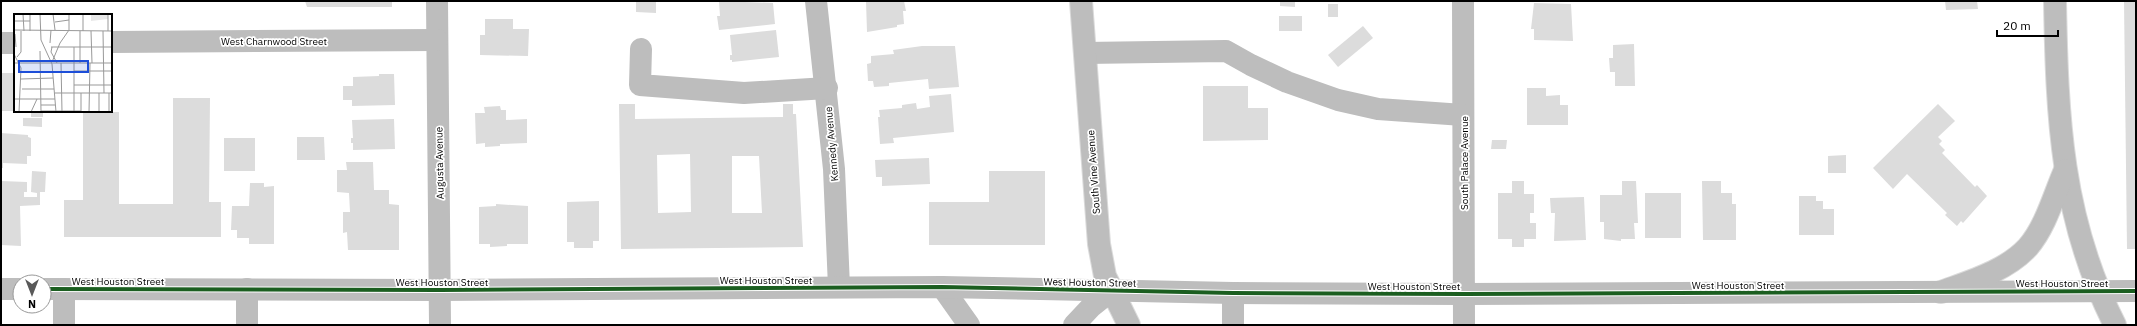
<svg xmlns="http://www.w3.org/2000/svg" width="2137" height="326" font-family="'IBM Plex Sans',sans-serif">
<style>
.building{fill:#dcdcdc;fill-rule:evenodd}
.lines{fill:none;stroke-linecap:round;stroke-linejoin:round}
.major-casing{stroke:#dbdbdb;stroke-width:24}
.minor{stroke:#bdbdbd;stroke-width:22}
.major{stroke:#bdbdbd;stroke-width:22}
.cycleway-casing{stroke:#fff;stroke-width:6}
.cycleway{stroke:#1b5e20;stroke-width:4}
.labels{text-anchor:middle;stroke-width:3.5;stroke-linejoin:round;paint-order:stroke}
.street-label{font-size:10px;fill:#000;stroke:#fff}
.inset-road{fill:none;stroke:#999;stroke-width:1}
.view{fill:#1d4ed8;fill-opacity:0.15;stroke:#1d4ed8;stroke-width:2}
.inset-edge{fill:none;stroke:#000;stroke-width:2}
</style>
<rect width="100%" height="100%" fill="#fff"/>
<!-- building -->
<g class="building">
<path d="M305 1H392V7H307Z"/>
<path d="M636 1H656V13L636 12Z"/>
<path d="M719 1 773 3 775 24 719 30 717 16H720Z"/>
<path d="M866 1H904L906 11H903L904 24 897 25V27L867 32Z"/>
<path d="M1280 1H1295V7L1280 6Z"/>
<path d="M1945 1H1977L1978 9 1946 10Z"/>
<path d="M2124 1H2136V249H2127Z"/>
<path d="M1534 3 1571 4 1573 41 1534 40V29H1531Z"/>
<rect x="1328" y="4" width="10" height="13"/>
<rect x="1279" y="16" width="23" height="15"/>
<path d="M485 19H513V29H529L528 56 480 55V35H485Z"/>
<path d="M1363 26 1373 38 1338 67 1328 55Z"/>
<path d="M776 30 779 57 732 62V60H730V55H732L730 35Z"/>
<path d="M1634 44 1635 86H1615V72H1610L1609 58H1613V45Z"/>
<path d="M922 46H955L959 87 929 89 928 79 889 83V86L874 87 873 81H868L867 64 871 63V56L894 54 893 50Z"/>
<path d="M1 73H14L15 111H1Z"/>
<path d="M379 74H394L395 105 352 106V100H343V86H353V77L379 76Z"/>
<path d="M1203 86H1248V108H1268V140L1203 141Z"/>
<path d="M1527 88H1546V96L1560 95V105H1568V125H1527Z"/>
<path d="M951 94 954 132 893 138 894 143 880 144 878 117H880L879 110 902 108V105L916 103 917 109 930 107 929 96Z"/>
<path d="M173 98H210L209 202H221V237H64V200H83V112H119V204H173Z"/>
<path d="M619 104H635V119L783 117V104H793V114H796L803 247 621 249ZM690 154 691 212 658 213 657 155ZM732 156H759L762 213H732Z"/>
<path d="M1938 104 1955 121 1938 137 1942 141 1939 144 1945 150 1942 153 1975 187 1977 185 1987 196 1963 223 1961 221 1957 226 1945 215 1947 213 1907 174 1893 189 1873 168Z"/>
<path d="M500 106 501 110H506V120L527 119V143L500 144V146L485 147V143L476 144 475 113H485L484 107Z"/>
<rect x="31" y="111" width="12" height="6"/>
<path d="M23 118H42V127L23 126Z"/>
<path d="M394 119 395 149 353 150V143H351V138H353L352 120Z"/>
<path d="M1 133 28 135V137L31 138V156H27V164L3 163V168H1Z"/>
<path d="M297 137H324L325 160H297Z"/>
<rect x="224" y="138" width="31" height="33"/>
<path d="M1492 140H1507L1506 149H1491Z"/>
<path d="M1846 155V173H1828V156Z"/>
<path d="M929 158 930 184 882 186V177H876L875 160Z"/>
<path d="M346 162H373L374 190H389V204L399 205V250H348L347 232 343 233V212H350L349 193 337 192V170H347Z"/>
<path d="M32 171 46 172 45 192H40V205L20 206 21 246 1 245V181L27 182V192H24V197H37V193L31 192Z"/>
<path d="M989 171H1045V245H929V202H989Z"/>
<path d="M1512 181H1524V194H1534V213H1530V223H1536V239H1524V247H1512V239H1498V193H1512Z"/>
<path d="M1622 181H1636L1638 223H1634L1635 239H1621V241L1604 239V222H1600V195H1622Z"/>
<path d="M1702 181H1721V193H1732V204H1736V240H1703Z"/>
<path d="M250 183H264V187L274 186V244H249V238H237V230H231L232 206H249Z"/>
<rect x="1645" y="193" width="36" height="45"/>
<path d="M1799 196H1816V201H1823V209H1834V235H1799Z"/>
<path d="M1584 197 1586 240 1554 241 1555 213H1551L1550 198Z"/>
<path d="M599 201V241H593V248H574V242H567V202Z"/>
<path d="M496 204 528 206V244H507V246L490 247V244H479V207L496 206Z"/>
</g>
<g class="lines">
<defs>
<g id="major">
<path d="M1081 1 1099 244 1105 276 1129 325"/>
<path d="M2055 1C2057 117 2061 219 2115 325"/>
<path d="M1941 292C1971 281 2006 271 2028 247 2046 226 2054 195 2065 170"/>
</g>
</defs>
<!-- major casing -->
<use href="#major" class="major-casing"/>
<!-- minor -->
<g class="minor">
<path d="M437 1 440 325"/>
<path d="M816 1 834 169 839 287"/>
<path d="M1463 1 1464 325"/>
<path d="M111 42 437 40"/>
<path d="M1 43H15"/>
<path d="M641 49 640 85 744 93 827 88"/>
<path d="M1085 53 1226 51 1251 65 1287 82 1338 100 1378 109 1463 115"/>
<path d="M942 287 969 325"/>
<path d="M1 289H20"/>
<path d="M44 289 440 290 942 287 1233 293 1464 294 2136 291"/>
<path d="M64 289V325"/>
<path d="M247 325V289"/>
<path d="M1074 325 1091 307 1111 291"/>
<path d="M1233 325V293"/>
</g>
<!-- major -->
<use href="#major" class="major"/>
<defs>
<path id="cycleway" d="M44 289 440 290 942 287 1233 293 1464 294 2136 291"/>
</defs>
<!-- cycleway casing -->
<use href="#cycleway" class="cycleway-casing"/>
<!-- cycleway -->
<use href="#cycleway" class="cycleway"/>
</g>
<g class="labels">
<!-- street labels -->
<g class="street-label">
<text x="274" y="45">West Charnwood Street</text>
<text transform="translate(831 144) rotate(-95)" y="4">Kennedy Avenue</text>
<text transform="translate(439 163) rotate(-91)" y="4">Augusta Avenue</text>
<text transform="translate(1464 163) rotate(-90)" y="4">South Palace Avenue</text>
<text transform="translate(1093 172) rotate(-94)" y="4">South Vine Avenue</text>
<text x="766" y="284">West Houston Street</text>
<text x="118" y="285">West Houston Street</text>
<text x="442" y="286">West Houston Street</text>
<text transform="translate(1090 282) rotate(1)" y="4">West Houston Street</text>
<text x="2062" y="287">West Houston Street</text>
<text x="1738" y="289">West Houston Street</text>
<text x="1414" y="290">West Houston Street</text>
</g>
</g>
<!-- overview -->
<g transform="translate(14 14)">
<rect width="98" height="98" fill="#fff"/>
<path d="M77 0H94V5L77 7Z" fill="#e8e8e8"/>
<path class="inset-road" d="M9 0 10 17M16 0V17M26 0 27 26 38 50 42 98M39 0 41 16M69 0V17M0 7H16M41 8 55 6M0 16 98 17M77 17 78 49M89 17 90 79M94 17V0M1 20 2 33M36 29 37 16M37 33H98M38 33 37 38 43 49M60 33V97M26 37 27 98M0 40 7 54 5 98M3 43 7 38V17M38 48 46 29 55 16V0M0 49H98M47 49 48 98M66 49V17M98 49V79M60 57H98M7 65 39 64M60 71H98M8 75H40M41 79H98M67 79V98M95 79V98M0 85H41M27 91H41M27 97H67M17 98 23 85M75 98 76 49M85 98V79"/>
<path class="view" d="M5 47H74V58H5Z"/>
<rect width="98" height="98" class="inset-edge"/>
</g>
<!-- border -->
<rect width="2137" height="326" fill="none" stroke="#000000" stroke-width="4"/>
<!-- north arrow -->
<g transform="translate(32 294) rotate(180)"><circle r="19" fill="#ffffff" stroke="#999999"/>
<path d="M0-3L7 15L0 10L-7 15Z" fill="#595959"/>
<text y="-6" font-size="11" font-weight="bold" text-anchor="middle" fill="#000000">N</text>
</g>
<!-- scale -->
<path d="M1997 30v6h61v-6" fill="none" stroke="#000000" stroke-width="2"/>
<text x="2003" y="30" font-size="12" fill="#000000" stroke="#ffffff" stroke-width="3" paint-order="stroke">20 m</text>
</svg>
